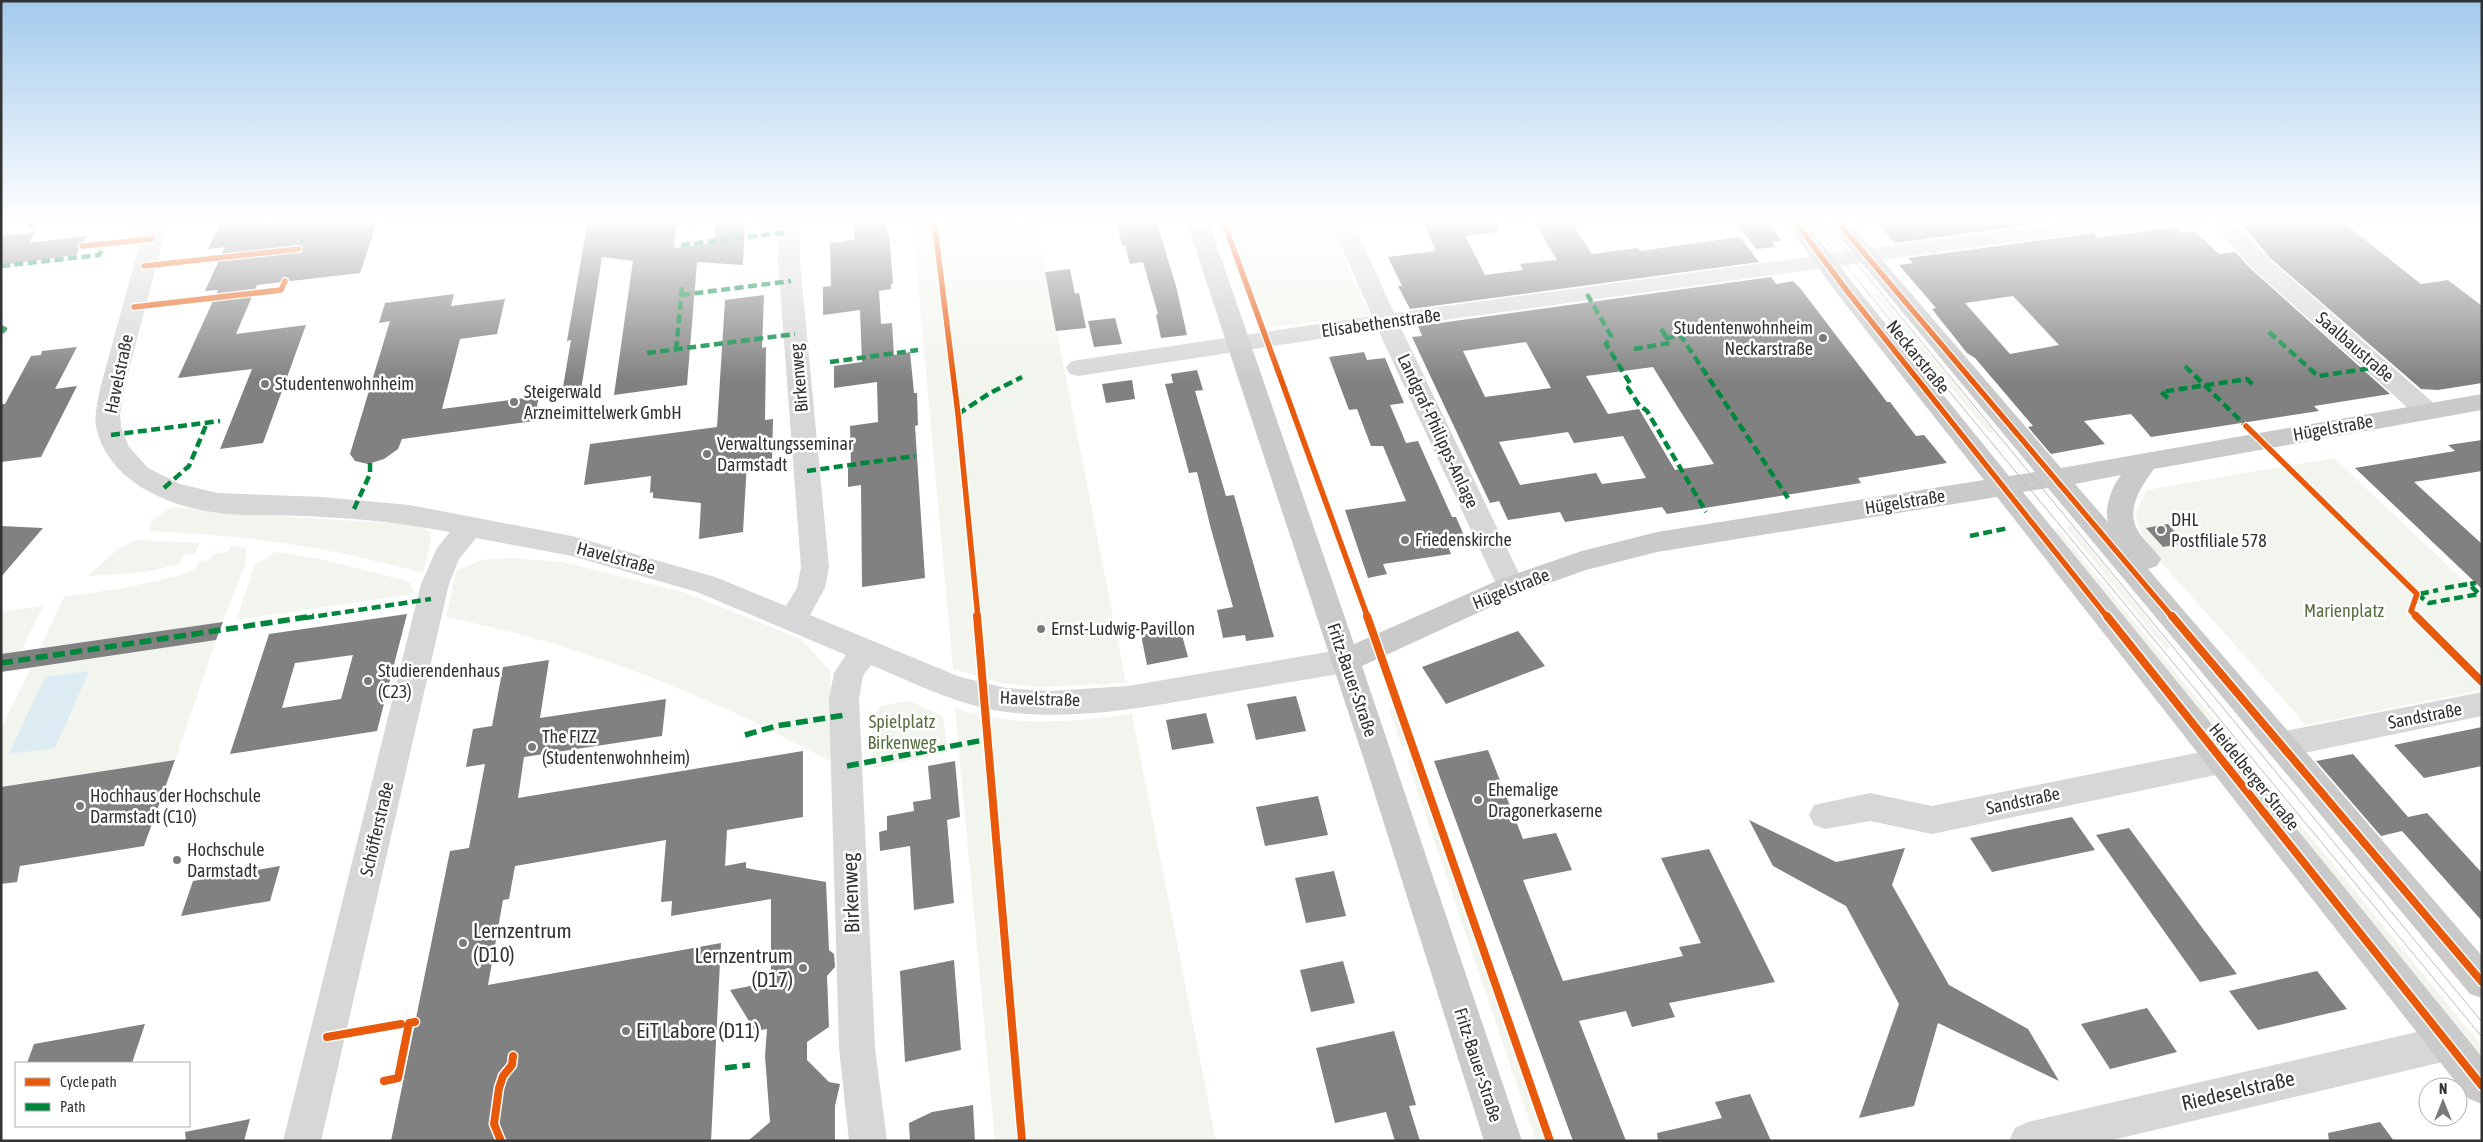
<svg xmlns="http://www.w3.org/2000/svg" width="2483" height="1142" font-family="'Asap Condensed',sans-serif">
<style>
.green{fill:#f1f5ed}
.water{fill:#ddebf3}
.building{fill:#818181;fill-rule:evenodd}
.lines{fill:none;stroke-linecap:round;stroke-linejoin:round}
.minor{fill:#d7d7d7;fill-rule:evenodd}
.major{fill:#cacaca;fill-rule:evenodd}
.tram{stroke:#bebebe;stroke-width:1}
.quiet-far1{stroke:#00873e;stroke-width:4.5;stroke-dasharray:9 4.5;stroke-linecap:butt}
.quiet{stroke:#00873e;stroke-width:5.5;stroke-dasharray:12 5.5;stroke-linecap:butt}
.cycleway-far1-casing{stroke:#fff;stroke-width:8}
.cycleway-casing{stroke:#fff;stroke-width:11}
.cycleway-far1{stroke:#e8590c;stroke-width:5.5}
.cycleway{stroke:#e8590c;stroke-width:8}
.poi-dot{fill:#7a7a7a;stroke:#fff;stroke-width:2}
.labels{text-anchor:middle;stroke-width:5;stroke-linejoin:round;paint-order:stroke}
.street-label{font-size:18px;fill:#333;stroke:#fff}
.poi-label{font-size:18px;fill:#333;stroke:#fff;text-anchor:start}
.park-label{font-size:18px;fill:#56703f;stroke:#fff}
.near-street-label{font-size:21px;fill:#333;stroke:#fff}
.near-poi-label{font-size:21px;fill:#333;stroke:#fff;text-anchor:start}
</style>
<rect width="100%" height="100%" fill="#fff"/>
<!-- green -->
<g class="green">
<path d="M912 220H1035L1126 683 1039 687 1001 683 953 669Z"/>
<path d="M1226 220H1326L1370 316 1267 327Z"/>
<path d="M1873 293H1878L1994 432 1989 433Z"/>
<path d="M2334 458 2482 598V690L2306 725 2145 544 2135 513 2147 490Z"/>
<path d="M171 507 231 513 416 525 430 532 431 539 423 573C396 566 368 559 341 553 278 540 214 534 150 531V523Z"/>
<path d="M2072 526 2171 648 2166 649 2066 527Z"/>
<path d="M2058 529 2482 1046V1058L2052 530Z"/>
<path d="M138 540 200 543 194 554 183 555 180 564 145 572 88 576 119 548Z"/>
<path d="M231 546 246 548V561L223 622 40 648 64 597C109 590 152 585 195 570L200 561 210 560 213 554 227 552Z"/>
<path d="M276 552 320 559 407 581 411 584 414 594 236 620 255 565Z"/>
<path d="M510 558 562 562 686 593 801 639 830 671 832 762C791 741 749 718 706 700 622 663 536 635 446 617L456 571 481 560Z"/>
<path d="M43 606 21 651 1 654V612Z"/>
<path d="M216 640 175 760 1 787V729L31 668Z"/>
<path d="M909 701 943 716 948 752 873 768 871 719 881 706Z"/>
<path d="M955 708C1016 728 1070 722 1132 714L1216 1141H995Z"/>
<path d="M1396 709 1408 745 1402 747 1389 710Z"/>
<path d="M1413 759 1544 1141H1536L1407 760Z"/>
</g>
<!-- water -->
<path class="water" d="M89 671 55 748 9 754 45 677Z"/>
<!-- building -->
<g class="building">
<path d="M222 220H266L264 225 305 220H378L360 273 257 285 236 334 306 325 263 443 220 449 252 369 178 378 218 290 205 291 225 247 208 249Z"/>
<path d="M588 220H677L674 248 714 243 716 220H745L743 265 697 262 687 385 614 395 633 261 602 257 581 390 562 393 571 340 567 341Z"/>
<path d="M853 220H886L887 234H889L893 283 891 284V289L879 291 881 324 892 323 894 355 910 352 914 393H917L918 425 915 426 925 578 862 587 861 485 848 487V468L851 467 850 426 878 422 877 382 834 388V366L862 362 860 310 823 315V287L831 286 830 243 854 240Z"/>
<path d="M1128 220H1156L1176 286 1187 335 1161 338 1156 315 1158 314 1143 262 1130 264 1125 245H1122L1116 222Z"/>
<path d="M1422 220H1497L1498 232 1465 236 1485 275 1523 270 1520 264 1557 260 1533 220H1570L1592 254 1638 248 1640 251 1740 237 1759 262 1410 309 1398 286H1402L1388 257 1436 251Z"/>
<path d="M1734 220H1766L1782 241 1772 242 1776 247 1756 249Z"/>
<path d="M1875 220H2063L1895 243Z"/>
<path d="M2239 220H2340L2421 284 2448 280 2482 306V383L2438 390 2421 389 2269 257Z"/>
<path d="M2177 227 2183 233 2194 231 2219 254 2235 252 2251 269 2390 394 2314 406 2319 411 2151 437 2131 414 2084 421 2105 444 2051 454 2028 427 2033 426 1975 358 1967 353 1932 309 1936 308 1899 265 1913 263 1908 258 2095 233 2096 238ZM2013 296 2059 345 2010 354 1965 303Z"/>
<path d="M36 232 29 243 87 236 76 255 1 265V236Z"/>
<path d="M1070 269 1075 294 1079 293 1086 328 1056 331 1045 272Z"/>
<path d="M1771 277 1776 284 1793 281 1800 288 1887 402H1890L1916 436 1924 435 1947 463 1858 478 1861 483 1667 514 1662 507 1565 522 1560 512 1508 520 1499 501 1490 503 1412 337 1422 336 1418 326ZM1526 342 1551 388 1485 397 1463 351ZM1653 367 1677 406 1714 464 1675 470 1639 409 1608 414 1586 376ZM1568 432 1574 443 1623 436 1646 478 1602 484 1596 473 1520 485 1499 442Z"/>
<path d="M454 294 451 306 505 299 497 334 460 339 442 409 539 396 534 421 402 439 398 449 384 459 368 464 355 461 350 454 390 321 379 323 385 303Z"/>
<path d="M764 295 762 348 766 347 765 420 773 419 772 459 747 462 743 532 699 539 701 503 653 498V492L650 493 651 476 584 485 590 444 717 427 725 300Z"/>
<path d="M1115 318 1122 344 1094 347 1088 321Z"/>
<path d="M77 347 55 389 77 386 41 457 1 462V404H5L31 356 41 355 42 351Z"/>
<path d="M1364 352 1367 360 1385 358 1404 403 1390 405 1406 443 1418 441 1452 517H1456L1465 538 1446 541 1451 554 1383 564 1387 574 1368 578 1345 510 1406 501 1383 446H1371L1357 409 1349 410 1329 357Z"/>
<path d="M1197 370 1203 390 1195 391 1226 496 1234 495 1274 637 1246 641 1245 635 1223 638 1217 610 1233 607 1211 529 1197 472 1189 473 1165 384 1173 383 1171 374Z"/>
<path d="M1132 380 1135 399 1106 403 1102 384Z"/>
<path d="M2482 440V471L2414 482 2482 544V589L2355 468 2455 451 2448 445Z"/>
<path d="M2168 524 2185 543 2163 547 2146 528Z"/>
<path d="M1 526 43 528 1 577Z"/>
<path d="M407 614 377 731 230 754 269 634ZM353 655 341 699 282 708 295 663Z"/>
<path d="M223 622 216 640 1 672V654Z"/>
<path d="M1180 628 1188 657 1147 665 1141 635Z"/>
<path d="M1518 631 1545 666 1446 704 1422 667Z"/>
<path d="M549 660 540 718 666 699 662 736 524 757 518 798 803 751V817L727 830 725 866 746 862V868L826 882 829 950 834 954 835 967 827 976 829 1027 807 1042V1060L829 1082 840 1084 835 1106V1141H748L770 1122 765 1056 767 1029 755 1031 730 990 771 982V899L671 916 672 901 661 902 666 840 515 866 509 899 503 900 488 985 721 943 711 1141H391L450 851 469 848 485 764 466 767 473 729 492 726 503 667Z"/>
<path d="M1296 696 1306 731 1256 740 1247 704Z"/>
<path d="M1206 713 1214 743 1172 750 1166 720Z"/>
<path d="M2482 727V766L2424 778 2394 745Z"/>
<path d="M1488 750 1523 839 1556 833 1572 870 1523 880 1563 981 1683 956 1679 947 1701 943 1661 858 1709 849 1775 982 1669 1003 1675 1017 1632 1027 1626 1011 1579 1021 1626 1141H1573L1434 761Z"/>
<path d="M2353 754 2408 817 2427 813 2482 873V921L2402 831 2381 836 2316 761Z"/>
<path d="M175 760 144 846 20 866 17 882 1 884V787Z"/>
<path d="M955 761 960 817 947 820 954 903 914 910 910 846 880 851 879 832 887 830V816L914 811 913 802 931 799 928 766Z"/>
<path d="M1318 796 1328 835 1265 846 1256 807Z"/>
<path d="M2072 817 2095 850 1992 872 1970 838Z"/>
<path d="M1749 820 1836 862 1905 848 1892 885 1949 985 2028 1029 2059 1081 1938 1023 1914 1106 1859 1118 1899 1004 1846 906 1773 866Z"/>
<path d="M2129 828 2203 929 2237 974 2200 982 2096 835Z"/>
<path d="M280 866 270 901 181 916 193 881Z"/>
<path d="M1334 871 1346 916 1306 923 1295 878Z"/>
<path d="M954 960 961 1050 905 1062 900 971Z"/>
<path d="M1343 961 1355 1003 1311 1012 1300 970Z"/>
<path d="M2317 971 2347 1009 2258 1030 2229 991Z"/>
<path d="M2147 1008 2177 1052 2110 1069 2081 1024Z"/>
<path d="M145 1024 132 1063H27L34 1044Z"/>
<path d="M1394 1031 1416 1105 1409 1106 1420 1141H1395L1386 1112 1335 1123 1316 1048Z"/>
<path d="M1750 1094 1771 1141H1658L1657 1133 1722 1118 1715 1102Z"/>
<path d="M973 1105 975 1141H910L909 1123 932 1112Z"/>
<path d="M250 1119 244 1141H186L185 1132Z"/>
<path d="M2380 1122 2394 1141H2329L2328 1133Z"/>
</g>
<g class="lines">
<!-- minor -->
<g class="minor">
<path d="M146 220H168L124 389 120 414 121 427 129 447 148 468 180 484 218 493 322 497 409 505 572 536 715 577 786 606 797 588 801 567 778 262V220H800V262L829 567 825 588 810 615 960 677 1006 688 1051 691 1128 686 1345 649 1355 653 1360 661 1355 669 1345 673C1296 681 1248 689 1199 698 1136 709 1071 720 1007 712 959 706 914 683 871 665L863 676 859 699 875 1048 887 1141H849L839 1048 829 699 834 673 846 655 697 592 572 556 476 538 459 559 449 584 321 1141H283L421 584 437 548 450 532C407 524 365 519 322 517 288 514 253 517 219 513 169 507 108 482 96 427 94 414 98 401 100 389Z"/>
<path d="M1330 220H1352L1394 313 2080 220H2141L2139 225 2131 226 1400 326 1525 586 1521 593 1511 597 1501 593 1497 586 1378 330 1078 376 1070 374 1066 368 1070 362 1078 360 1372 316Z"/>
<path d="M2209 220H2231L2268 258 2436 405 2439 411 2436 417 2427 419 2418 417 2252 268Z"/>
<path d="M2482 692V716L2280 758 2269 754 2265 745 2269 736 2280 732Z"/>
<path d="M2221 748 2232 752 2236 761 2232 770 2221 774 1932 834 1870 821 1825 829 1814 825 1809 815 1814 805 1870 793 1932 806Z"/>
<path d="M2447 1025 2460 1031 2465 1043 2460 1055 2447 1061 2108 1141H2009L2015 1128 2028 1122Z"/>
</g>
<!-- major -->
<path class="major" d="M1186 220H1208L1354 644 1501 579 1582 551 1657 532 1984 480 1839 296 1784 220H1805L1855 286 2009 476 2035 472 1826 220H1848L2061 468 2482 394V410L2154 469C2142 485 2127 507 2136 527 2141 539 2154 548 2161 559L2157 566 2148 569 2482 956V998L2470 994 2048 488 2023 492 2482 1057V1104L2469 1099 1997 497 1657 552 1586 570 1521 593 1362 666 1522 1141H1484L1364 760ZM2121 475C2112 486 2104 508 2108 522L2075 484Z"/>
<!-- tram -->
<g class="tram">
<path d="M1808 220 2482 1037"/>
<path d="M1821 220 2482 1022"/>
</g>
<!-- quiet-far1 -->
<g class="quiet-far1">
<path d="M688 225 689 220"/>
<path d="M30 228 35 220"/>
<path d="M302 242 303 239"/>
<path d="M681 245 789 232"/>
<path d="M1 266 99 255 105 244"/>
<path d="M1587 294 1611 336 1606 344 1631 385 1628 388 1639 405 1647 411 1706 512"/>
<path d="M681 295 791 281"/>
<path d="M1 327 5 329 1 333"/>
<path d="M1661 329 1667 338"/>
<path d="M2269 332 2318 376 2378 367"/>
<path d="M1634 349 1670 343 1667 338 1681 336 1788 498"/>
<path d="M676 350 682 287"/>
<path d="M647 353 795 334"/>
<path d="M830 362 918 350"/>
<path d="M2185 366 2248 428"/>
<path d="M2168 398 2161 392 2247 379 2253 385"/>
<path d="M958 414 990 393 1022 377"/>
<path d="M111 435 220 421"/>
<path d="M807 471 915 456"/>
<path d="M164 488 189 466 207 423"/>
<path d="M354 509 370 474V463"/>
<path d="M1970 536 2008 528"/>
<path d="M2445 588 2469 584"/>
<path d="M2417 594 2429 603 2479 594 2469 584 2476 583"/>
<path d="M2420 594 2438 590"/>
<path d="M305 618 431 599"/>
</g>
<!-- quiet -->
<g class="quiet">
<path d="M1 663 314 616"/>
<path d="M745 735 776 726 845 715"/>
<path d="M847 766 989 739"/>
<path d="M725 1068 750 1065"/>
</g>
<defs>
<g id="cycleway-far1">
<path d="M934 220 958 414 978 618"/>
<path d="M1223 220 1368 618"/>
<path d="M1794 220 1847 291 2108 618"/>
<path d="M1836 220 2173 618"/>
<path d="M82 246 152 239"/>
<path d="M144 266 299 249"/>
<path d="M134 307 281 290 285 281"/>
<path d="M2246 426 2417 594 2411 611 2418 618"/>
</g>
<g id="cycleway">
<path d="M977 616 1022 1141"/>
<path d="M1367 616 1550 1141"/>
<path d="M2107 616 2482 1086"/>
<path d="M2172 616 2482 982"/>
<path d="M2416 616 2482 682"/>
<path d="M327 1037 401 1024"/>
<path d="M384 1081 398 1078 409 1023 415 1022"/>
<path d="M501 1141 494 1124 499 1088 503 1076 512 1065 513 1056"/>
</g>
</defs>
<!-- cycleway-far1 casing -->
<use href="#cycleway-far1" class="cycleway-far1-casing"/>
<!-- cycleway casing -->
<use href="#cycleway" class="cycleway-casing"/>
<!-- cycleway-far1 -->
<use href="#cycleway-far1" class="cycleway-far1"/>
<!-- cycleway -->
<use href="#cycleway" class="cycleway"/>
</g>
<!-- sky -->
<linearGradient id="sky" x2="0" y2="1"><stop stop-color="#a3caec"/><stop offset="0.58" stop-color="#fff"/><stop offset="1" stop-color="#fff" stop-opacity="0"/></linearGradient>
<rect width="2483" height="380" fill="url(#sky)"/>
<!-- markers -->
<g class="poi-dot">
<circle cx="1823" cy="338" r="5"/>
<circle cx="265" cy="384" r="5"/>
<circle cx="514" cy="402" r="5"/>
<circle cx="707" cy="454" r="5"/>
<circle cx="2161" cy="530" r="5"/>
<circle cx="1405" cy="540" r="5"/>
<circle cx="1041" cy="629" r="5"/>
<circle cx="368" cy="681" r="5"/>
<circle cx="532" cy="747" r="5"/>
<circle cx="1478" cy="800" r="5"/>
<circle cx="80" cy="806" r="5"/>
<circle cx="177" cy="860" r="5"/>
<circle cx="463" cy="943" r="5"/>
<circle cx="803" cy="968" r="5"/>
<circle cx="626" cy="1031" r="5"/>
</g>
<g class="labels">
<!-- street labels -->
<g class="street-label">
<text transform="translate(1381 323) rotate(-8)" y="6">Elisabethenstraße</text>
<text transform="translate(2355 347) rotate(41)" y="6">Saalbaustraße</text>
<text transform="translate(1918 357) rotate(51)" y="6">Neckarstraße</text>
<text transform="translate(119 374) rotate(-78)" y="6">Havelstraße</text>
<text transform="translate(799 378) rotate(-95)" y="6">Birkenweg</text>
<text transform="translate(2333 428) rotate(-10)" y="6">Hügelstraße</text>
<text transform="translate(1438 431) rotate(65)" y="6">Landgraf-Philipps-Anlage</text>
<text transform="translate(1905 502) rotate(-9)" y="6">Hügelstraße</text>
<text transform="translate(616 558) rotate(15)" y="6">Havelstraße</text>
<text transform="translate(1511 589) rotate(-22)" y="6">Hügelstraße</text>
<text transform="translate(1352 680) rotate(71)" y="6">Fritz-Bauer-Straße</text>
<text transform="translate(1040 699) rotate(2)" y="6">Havelstraße</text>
<text transform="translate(2425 716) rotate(-11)" y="6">Sandstraße</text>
<text transform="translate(2254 777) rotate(51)" y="6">Heidelberger Straße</text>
<text transform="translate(2023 801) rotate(-12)" y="6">Sandstraße</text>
<text transform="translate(377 829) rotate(-77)" y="6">Schöfferstraße</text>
<text transform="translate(1478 1065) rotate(72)" y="6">Fritz-Bauer-Straße</text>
</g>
<!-- poi labels -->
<g class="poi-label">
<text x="1813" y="334" text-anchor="end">Studentenwohnheim<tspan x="1813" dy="21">Neckarstraße</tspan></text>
<text x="275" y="390">Studentenwohnheim</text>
<text x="524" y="398">Steigerwald<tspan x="524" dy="21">Arzneimittelwerk GmbH</tspan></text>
<text x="717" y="450">Verwaltungsseminar<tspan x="717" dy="21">Darmstadt</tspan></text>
<text x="2171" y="526">DHL<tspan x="2171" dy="21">Postfiliale 578</tspan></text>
<text x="1415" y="546">Friedenskirche</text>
<text x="1051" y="635">Ernst-Ludwig-Pavillon</text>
<text x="378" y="677">Studierendenhaus<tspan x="378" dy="21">(C23)</tspan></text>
<text x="542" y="743">The FIZZ<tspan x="542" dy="21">(Studentenwohnheim)</tspan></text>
<text x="1488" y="796">Ehemalige<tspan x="1488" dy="21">Dragonerkaserne</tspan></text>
<text x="90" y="802">Hochhaus der Hochschule<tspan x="90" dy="21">Darmstadt (C10)</tspan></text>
<text x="187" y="856">Hochschule<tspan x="187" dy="21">Darmstadt</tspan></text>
</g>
<!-- park labels -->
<g class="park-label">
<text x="2344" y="617">Marienplatz</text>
<text x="902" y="728">Spielplatz<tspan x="902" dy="21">Birkenweg</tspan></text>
</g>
<!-- near-street labels -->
<g class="near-street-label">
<text transform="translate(851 893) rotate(-92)" y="7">Birkenweg</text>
<text transform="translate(2238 1091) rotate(-13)" y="7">Riedeselstraße</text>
</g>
<!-- near-poi labels -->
<g class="near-poi-label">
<text x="473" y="938">Lernzentrum<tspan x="473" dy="24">(D10)</tspan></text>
<text x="793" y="963" text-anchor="end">Lernzentrum<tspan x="793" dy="24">(D17)</tspan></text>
<text x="636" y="1038">EiT Labore (D11)</text>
</g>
</g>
<!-- border -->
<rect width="2483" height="1142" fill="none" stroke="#333333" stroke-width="5"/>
<!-- legend -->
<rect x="15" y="1062" width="175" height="65" fill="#ffffff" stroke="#adadad"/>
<rect x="25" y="1078" width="25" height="8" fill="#e8590c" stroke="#adadad"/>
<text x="60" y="1087" font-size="15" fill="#333333">Cycle path</text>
<rect x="25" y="1103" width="25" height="8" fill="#00873e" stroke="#adadad"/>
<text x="60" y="1112" font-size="15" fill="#333333">Path</text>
<!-- north arrow -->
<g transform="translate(2443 1102)"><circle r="24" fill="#ffffff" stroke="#adadad"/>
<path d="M0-4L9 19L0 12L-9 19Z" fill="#7a7a7a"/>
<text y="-8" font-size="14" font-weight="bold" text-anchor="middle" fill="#333333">N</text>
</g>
</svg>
